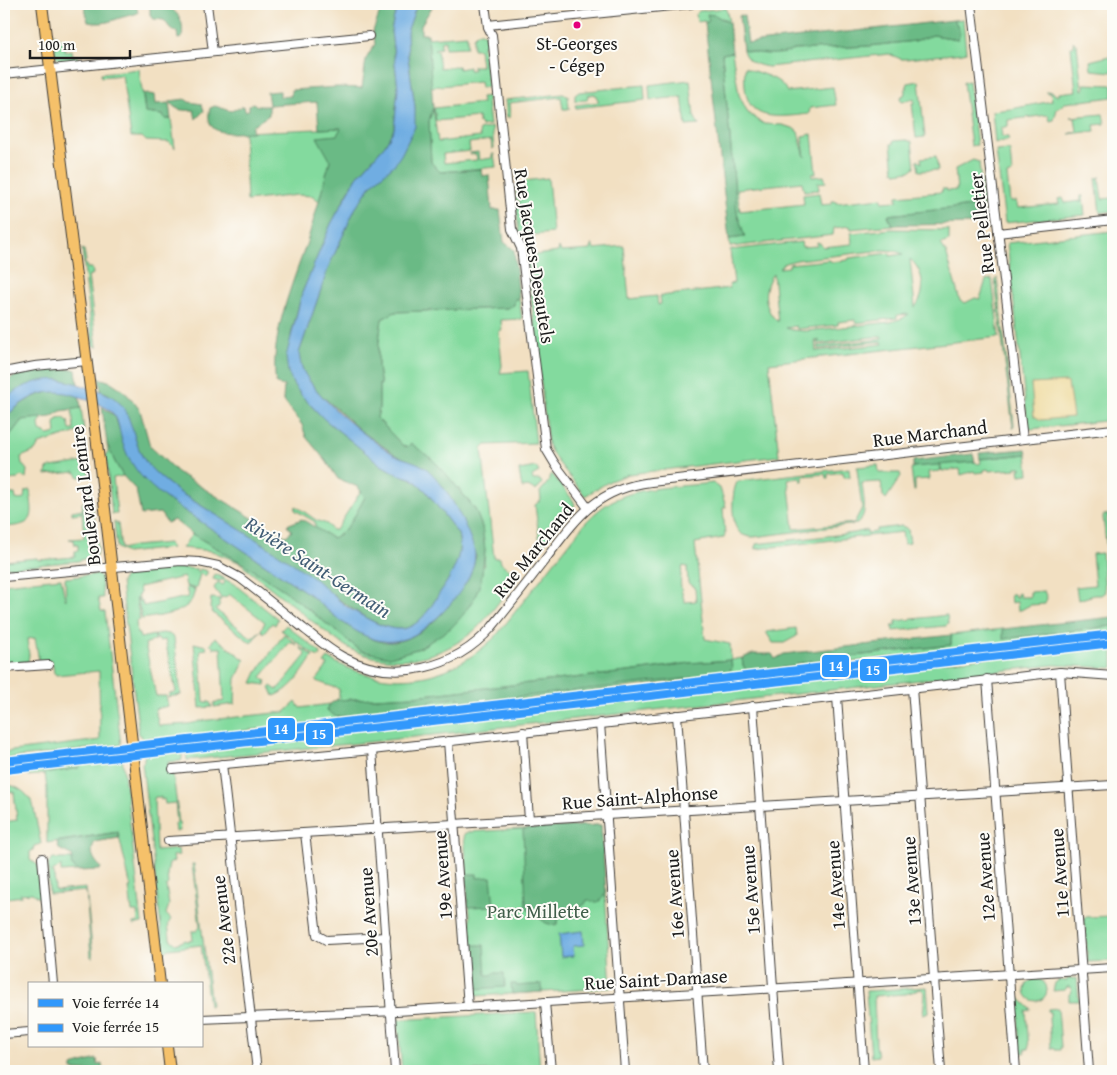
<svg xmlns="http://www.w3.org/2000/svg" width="1117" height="1075" font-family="'Gentium Book Plus',serif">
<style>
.green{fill:#83da9e;stroke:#507b5d;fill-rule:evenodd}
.forest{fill:#6aba85;stroke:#436b50}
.sand{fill:#eeda9e;stroke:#857b5d}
.water{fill:#6fade2;stroke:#46647f}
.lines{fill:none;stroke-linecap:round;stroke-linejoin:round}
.minor-casing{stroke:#3c3935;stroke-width:10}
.major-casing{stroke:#3c3935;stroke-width:12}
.minor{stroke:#fff;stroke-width:8}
.major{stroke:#f5c16b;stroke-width:10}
.rail-1-casing{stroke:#fdfcf7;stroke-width:11}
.rail-2-casing{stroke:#fdfcf7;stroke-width:11}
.rail-1{stroke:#3098fc;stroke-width:8}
.rail-2{stroke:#3098fc;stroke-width:8}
.bus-dot{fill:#e5007d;stroke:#fdfcf7;stroke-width:2}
.labels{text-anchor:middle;stroke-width:4;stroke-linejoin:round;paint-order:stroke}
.bus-label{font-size:18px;fill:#1c1c1c;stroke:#fdfcf7}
.street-label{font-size:19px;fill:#1c1c1c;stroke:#fdfcf7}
.park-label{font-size:19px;fill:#405e4a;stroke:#fdfcf7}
.water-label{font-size:20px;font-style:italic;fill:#415d75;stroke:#fdfcf7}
.line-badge{stroke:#fdfcf7;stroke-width:2}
.badge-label{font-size:14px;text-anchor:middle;font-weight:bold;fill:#fff}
</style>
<rect width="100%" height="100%" fill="#fdfcf7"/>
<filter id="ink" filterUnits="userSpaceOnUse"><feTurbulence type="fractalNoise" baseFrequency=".02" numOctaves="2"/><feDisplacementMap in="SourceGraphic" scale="10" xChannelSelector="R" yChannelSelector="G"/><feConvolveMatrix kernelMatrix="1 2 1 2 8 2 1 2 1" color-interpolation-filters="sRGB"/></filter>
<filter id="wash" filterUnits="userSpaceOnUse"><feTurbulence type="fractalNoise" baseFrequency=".0096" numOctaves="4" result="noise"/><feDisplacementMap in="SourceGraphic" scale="20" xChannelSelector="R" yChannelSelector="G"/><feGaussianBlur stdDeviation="1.12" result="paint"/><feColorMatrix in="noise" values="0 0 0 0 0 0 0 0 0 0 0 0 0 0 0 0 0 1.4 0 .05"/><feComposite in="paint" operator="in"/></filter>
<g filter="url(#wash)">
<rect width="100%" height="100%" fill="#f2e0c2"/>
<!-- green -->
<g class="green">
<path d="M725 8 727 12 729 23 722 18 709 21 705 23V21L697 22 696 14 699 11Z"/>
<path d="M963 19 966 52 963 53 906 59H901L889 54 768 67C757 65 746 62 743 50 758 54 781 56 794 50L869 46 915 41 933 35 958 39 959 29 954 20Z"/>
<path d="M477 33H482L486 35 487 44 483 45 488 87 481 88 480 82 431 87 428 38 467 35V47L445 48V40L441 41V48L434 49V50H437L440 68 458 66 459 69 469 67V70H473V66H481L479 49H473V37Z"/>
<path d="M53 34H55L56 40 61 38 62 42H64L65 51 72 50 73 56H78L79 61C51 64 56 59 53 34Z"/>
<path d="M1073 41 1077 45 1082 90H1084V84L1113 85V97L1065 103 1057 109 1054 120 1050 121 1048 115 1008 120V126L1001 128 1002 137H1008L1009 140 995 143 992 111 1011 109 1052 101 1051 93H1047V91L1053 92 1055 95H1059V93L1076 91 1071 47 1074 46Z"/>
<path d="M732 52 739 95 748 113 764 124 782 125 793 128 798 132 805 157 802 136 812 134 816 174H812V177L824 176 826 182 818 183 819 190 804 191 802 182 737 189 740 211 804 204 803 195 819 193 821 205 832 204V201H835L836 203 882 198V202L897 201V196L942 192V189H947V191L957 190 955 169 973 160 979 162 983 205 888 215 890 221 893 225 851 229 850 226 834 228 833 235 730 247 729 239 744 237 737 212 722 54Z"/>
<path d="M1113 55V72L1091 70 1090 61Z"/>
<path d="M745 67C759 75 781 76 787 92L833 87 836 105 810 108 809 114C766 119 741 121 745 67Z"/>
<path d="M139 69 145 113 163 115 165 119H171L175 148 169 142 146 141 142 137H131L122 75 101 77V73Z"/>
<path d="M690 80 694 116 699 125 686 126 682 97 650 100 649 85Z"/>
<path d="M919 81 925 137 916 138 912 103H914V99L901 102 900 97 904 95 908 83Z"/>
<path d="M969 81 977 145 971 146 963 82Z"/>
<path d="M644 85 645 100 576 108 575 105 599 102 595 94 588 95 587 100 575 101V95L579 92Z"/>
<path d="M563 94 568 96 569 109H563L561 97 509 103 510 117H507L505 100Z"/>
<path d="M489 96 487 100 490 125 481 126V124H479L478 117 436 121 434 108 482 103 481 97Z"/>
<path d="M433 108 438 142 480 137 479 130 492 127 494 148 492 149 491 140 469 143 470 151 443 154 444 163 477 160 476 154H470V153L478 152 479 160 492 158V154H494L496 167 440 172 431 163 429 121Z"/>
<path d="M1103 114 1105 124 1094 125 1095 131 1069 134 1077 131 1075 118 1070 117Z"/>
<path d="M342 128 337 135 319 201 313 196 297 195 247 201 244 132Z"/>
<path d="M906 140 912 142 915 167 910 171 896 173 894 171 891 144H893V141Z"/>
<path d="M1008 150 1010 151 1012 173 1007 175 1010 202 1016 201 1018 208 1059 204 1058 199 1063 198 1065 203 1081 201V196H1083L1085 215 1005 223 996 151Z"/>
<path d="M936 156 938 170 919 171 917 160 922 163 921 158Z"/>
<path d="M1101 177 1099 178 1102 199 1113 198V211L1100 213 1096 178Z"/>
<path d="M548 178 553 233 522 236 519 233 516 204 520 203 519 200H516V186L524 181Z"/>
<path d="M891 229 949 230V241L941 244 946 252 960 301 965 303 975 298 980 299 986 280 992 279 999 337 769 363 779 456 629 474 610 481 585 496 555 458 548 445 527 261 528 256 558 252 559 247 561 252 591 250 592 244 594 249 624 246 629 299 657 296 658 305 661 304 660 296 730 288 729 284 734 283 730 250 801 242 802 247 817 246V242L820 243 823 247 852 244 851 233ZM883 250 895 251 903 254 890 256V253L849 258 848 260 831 262 830 260 789 264V267L779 268 785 263 797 260ZM910 259C924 271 927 293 915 307ZM773 274 778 322C764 310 761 289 773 274ZM909 314 903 318 891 322 805 331 793 330 786 328 796 326 797 329 838 325V322L855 320 856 323 897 318V315ZM873 337H882V339L817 346 818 349 874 342H882L883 344 816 351 815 341H820H817V344Z"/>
<path d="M1113 231V420L1031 429 1028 426 1027 418 1007 243Z"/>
<path d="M82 249 84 250 86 261 84 263 86 264 87 268H92L93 274 88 276 97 347 93 345Z"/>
<path d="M997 278 1014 425 1013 428 995 281Z"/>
<path d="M519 298 522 319 501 320 502 330 499 331 502 366 500 373 528 371 536 443 486 445 482 449 494 558H500L501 563 518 577C504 594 491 615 475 630 442 658 398 668 357 652 340 645 327 632 313 622 290 603 267 585 244 567L243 564 212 551 182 548 192 534 244 564 284 590 361 651H409L420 648 433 638 484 566 485 550 482 527 475 509 447 475 433 460 411 444 407 447 402 445 377 418 379 408V384H381C375 363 379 340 382 319L395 312 507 308 515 299Z"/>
<path d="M81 408 84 430 39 444 35 451 21 457 22 464 27 470 26 478 21 476 18 479 7 480 4 487V443L22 420 43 417 39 424 40 431 49 435 56 433 55 424 57 419 64 418 68 421 70 430H74L72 409Z"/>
<path d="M86 442 89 476 79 477 75 472 46 475 47 469 51 467 83 462 84 457 82 447Z"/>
<path d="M107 444 115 462 123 476 113 478 117 514H112L106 454 108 453Z"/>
<path d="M1027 454 1029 474 1020 475 1019 469H1021V467H1016V469L989 471 988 469 984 470V472L975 473 974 471 961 475 960 469 942 471 940 464 975 462 978 464 981 463 980 459Z"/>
<path d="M939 464 941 471 929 472 930 479 915 480V491H914L911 470 913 467Z"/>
<path d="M878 465 879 473H900L901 476 886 499 883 496 881 482 862 483C863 497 869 514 857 524L754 537C749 537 743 536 739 532 731 524 731 489 738 481L849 468 850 477H844L843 472 828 474V478H826L825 474 803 476V481H801L800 477 788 479 794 529 854 523 862 508 857 469V467Z"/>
<path d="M536 467 539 472 532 476 533 480H540L542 483 536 491 530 487 522 488 519 470Z"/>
<path d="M552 474 573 500 575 505 543 545 539 537 535 505 541 500 540 492 549 481V477Z"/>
<path d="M713 483 720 488 726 507 723 508 725 535 723 538 695 543 705 639 730 644 731 660 742 658 743 665 747 672 802 666V663L810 661 951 645V635L1003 629 1004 639 1113 626V632L730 676 729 672 732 668 730 660 690 663 636 671 414 696 336 700 339 697V689L316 681 328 665 324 663 328 658C387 692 447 684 496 636L586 522C596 512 607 502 621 497 643 487 688 486 713 483ZM683 566 687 567 688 583 695 587 696 601 685 602C680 589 679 580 683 566Z"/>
<path d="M90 484 98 550 96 555 78 561 8 568 5 561 37 558 38 560 75 557V551H78V545H75L74 540 69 539 84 538 82 513 85 511 84 509 81 513 72 514V511L83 509 82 503 87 501 86 485H80Z"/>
<path d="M30 490C33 518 37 525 4 527V509L7 504V498L10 494H15L16 499 20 500 24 498 25 491Z"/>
<path d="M361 491 365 497C357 511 348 533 332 538L315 527V522L295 510 296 506 316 520 327 524 332 530H336Z"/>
<path d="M1113 514V516L1107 517C1106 525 1110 532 1111 540 1112 559 1113 577 1113 596H1112L1103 517 1104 515Z"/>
<path d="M114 522 118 524 121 549 134 546 168 543 172 548 126 553 117 548Z"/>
<path d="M902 526 908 529 910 543 904 544 902 532 756 549V544L854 533 867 530V533L876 532 877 529Z"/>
<path d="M1102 553 1105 592 1101 595H1094L1078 600 1076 587 1095 585 1092 554Z"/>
<path d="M173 567 197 569 198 573 200 569 207 571V574L205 576 200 574 196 589 186 586 184 577 139 587 140 593 136 597 140 620 136 621 137 634H139L140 638 154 635 155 640 145 644 156 696H166L168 706 155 709 159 726C167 725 194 725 199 721L285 712 296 702 300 708 330 704 327 710 459 698 464 703 709 675V678L154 741 153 737 147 738V741H143L142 737 139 734 121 582C131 566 157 569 173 567Z"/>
<path d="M98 574 101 577 103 598H98L101 611 105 612 121 745 4 759V752L100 740 99 671 56 675 54 673 52 661H39L35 638 27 639 29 655 28 662 4 663V584L61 578 65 599 66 600 65 578Z"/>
<path d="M215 574 234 584 278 619 275 625 272 623 264 633 261 630 265 622 229 594 225 598 223 597 221 598 214 588 218 582 223 585 225 582 223 580 219 581 213 579Z"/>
<path d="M186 587 195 590C194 593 193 598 191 601 182 615 156 616 142 619L137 597H139V601H142L143 606 188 597Z"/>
<path d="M1044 591 1047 598 1045 604 1030 605 1021 610H1018L1017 602 1011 603 1010 594H1014L1015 597H1017V594L1019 593 1020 597H1030V592Z"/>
<path d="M211 598 221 599 218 603 220 605 216 610 252 638 260 631 251 643 213 613 210 608Z"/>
<path d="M947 615 948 624 946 626 893 631 892 626H896V621Z"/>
<path d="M286 625 321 653 319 657 314 655 281 630Z"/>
<path d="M796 628 797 636 784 643H773L766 632Z"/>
<path d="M162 633 169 634 174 638 181 695 168 697 169 694 176 692 165 640 159 641 158 639H156L155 635Z"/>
<path d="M284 634 297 645 290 642 261 677 266 681 265 683 266 685 252 683 257 672Z"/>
<path d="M215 637 245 660 236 679 235 704 214 707V703L224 701 221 648H213V646L210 645Z"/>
<path d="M194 643 206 646 207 649 200 650 204 702H210L212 707 200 708Z"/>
<path d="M1113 644V668L1054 665 370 742 187 760 186 750H182V759L181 761 168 762 169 773H173L180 831 176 832 175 824 177 823 175 803 165 804 164 799 161 800V797H155L154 799 156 851 178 849 179 855 173 856 174 861 169 864 167 874 168 884 166 886 169 905 166 914 171 919C166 926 170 931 170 939L176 944 186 940 187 941 193 940 192 931H197L200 927 192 864H194L211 1006H209L201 945 169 949 164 953 142 763 144 761V754L158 751 157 750 149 751 153 748 835 673V670L943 662Z"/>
<path d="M300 647 313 656C304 670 291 691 274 696L270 687 271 686 277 690 306 655Z"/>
<path d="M106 753 108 757 122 756 142 923 133 925V923L138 922 137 912H132L129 888H131L118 832 47 843V789L45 774 28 776 27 771 9 773 4 770V765ZM79 762V768L49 773 42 768 52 764Z"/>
<path d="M9 785C19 787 28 794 33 804L41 844 34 846 33 850 30 852V860L38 865 41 900 32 893 20 894 22 896 7 898 6 896H4V887L7 884 6 877H4V822L17 820 14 792 5 793V799H4V786Z"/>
<path d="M598 825H601L611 988 476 996 464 834 468 832Z"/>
<path d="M53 859H72L71 864 77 871 61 872V866L51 873H54L55 891 86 888 93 957H91L86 891 49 894 48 864Z"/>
<path d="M1113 916V961L1088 962 1084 917Z"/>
<path d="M1077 978 1079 1001H1069V994L1072 991 1070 987H1067L1065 990 1053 991 1055 983 1059 980 1067 981V979Z"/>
<circle cx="1036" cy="990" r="11"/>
<path d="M927 987 929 1012 923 1014 925 993 921 989 906 994 874 996 876 1045 878 1056 871 1057 866 991Z"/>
<path d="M1017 996 1030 1008V1010L1026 1011 1029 1049H1025V1053H1020Z"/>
<path d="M1058 1008 1061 1047 1060 1050H1055L1054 1048H1051L1049 1018 1050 1017V1012H1048V1009Z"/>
<path d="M536 1012 540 1071H402L398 1025 395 1020Z"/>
</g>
<!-- forest -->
<g class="forest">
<path d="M84 4H136L138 13C131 16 124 16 117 19 106 23 100 24 88 22Z"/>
<path d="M150 4H170C171 10 173 9 177 14 183 21 183 29 182 38L178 39 177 32 170 28 164 20 154 19 150 16Z"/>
<path d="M383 4H400L394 17 391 31 398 88 394 129 385 145 357 177 347 194 331 224 302 293 291 335 293 384 302 396 324 419 381 465 397 474 412 479 426 491 458 534C464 556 451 576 439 594 431 607 419 628 401 629 369 631 317 579 289 561 253 537 216 515 179 492 165 481 149 470 141 454 130 432 128 399 101 391L99 378 111 382 123 390 133 401 140 410 150 446 177 472 277 533 286 536 292 531 287 525 302 519 332 538C348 533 357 511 365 497L358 487 338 479 326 461 306 437 302 425 283 400 284 386 276 384C269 338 292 285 307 242 315 215 323 188 330 160L317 137 337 135 341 128 319 129 317 102 269 105 267 92 280 91V97L291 96V90L338 87 362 88 366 59 375 44 373 31Z"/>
<path d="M417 4H434L421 25V34H428L433 108 429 121 431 162 440 172 481 169 482 176 489 175 492 210H500L504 242 514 250 519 298 515 299 514 305 507 308 395 312 382 319C379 340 375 363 381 385L379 384V408L377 418 402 445 407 447 411 443 433 460 447 475 475 509 482 527 485 550 481 581 475 597 463 615 451 628 420 648 390 657 361 651 284 590 244 564 192 534 174 520 167 523 160 513 141 515 136 490 123 476 115 462 107 444 102 407 115 416 119 428 164 497 309 594C328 611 350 631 375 640 419 655 466 592 476 556L423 466 396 455 361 431 340 412 320 394 305 375 300 363 299 353 329 266 355 209 371 185 394 165 414 127 415 107 408 57 407 32Z"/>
<path d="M707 14 715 15 729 23 732 52 722 54 737 212 745 237 729 239 705 23 709 21Z"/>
<path d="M741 15 744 16 748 43 954 20C958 26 961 32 958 39L933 35 915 41 869 46 794 50C779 57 759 54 743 50L739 16Z"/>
<path d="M143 93 155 95 156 104 169 103 171 119H165L163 115 145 113Z"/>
<path d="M185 99 189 102 202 104 204 111 196 119 194 110C185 111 174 111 170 101Z"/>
<path d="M253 103 257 106H269V115L252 126V132C233 133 202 138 210 108L215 106 231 111 244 106 245 111 249 110V105Z"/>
<path d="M983 205 986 224 893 225 888 215Z"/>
<path d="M73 369 76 370 78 384 59 380 4 400V383C22 368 50 369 73 369Z"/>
<path d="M59 391 79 396 81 408 61 411 51 417 22 420 4 443V418C21 403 36 392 59 391Z"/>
<path d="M1026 449 1027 454 980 459 979 453Z"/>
<path d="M973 454 975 462 913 467V461Z"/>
<path d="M1113 617V626L1003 639V629Z"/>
<path d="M951 635V645L810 661 797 664V666L747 672 743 665 742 658 753 654H772L775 659 784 654Z"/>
<path d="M731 660 732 668 729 672 730 676 709 678V676L464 703 459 698 431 701 426 708 336 717 327 710 330 704 336 700 414 696 636 671 690 663Z"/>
<path d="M79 762 81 764 79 768 49 773 41 771 42 768 52 764Z"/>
<path d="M598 825H601L606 892C599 904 599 903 587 900L585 904 577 909 573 905 560 916 556 926 546 923 526 908 523 829Z"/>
<path d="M118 832 119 838 95 842C89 851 93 860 101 867L100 870 77 871 71 864 73 856 59 849 57 842Z"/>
<path d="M466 874H477V878L491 877 494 906 468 907Z"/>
<path d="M471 945H484L486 975H493V973H504L505 987 474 989Z"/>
<path d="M511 984H516L517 986 542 984V992L512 994Z"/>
<path d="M97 1059 98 1065 102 1064 103 1070 90 1071 72 1070V1066Z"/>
</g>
<!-- sand -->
<path class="sand" d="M1067 382 1068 383 1073 417 1041 420 1034 416 1031 384Z"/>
<!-- water -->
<g class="water">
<path d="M400 4H417L407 32 408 57 415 107V127L401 155 394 165 371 185 355 209 329 266 299 353C300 361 301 367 305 374 321 402 368 439 395 455 404 459 415 461 423 466 445 481 467 525 474 549 482 576 436 624 414 635 403 641 389 643 377 640 353 634 327 610 309 594L164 497C146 483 133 470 124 447 120 438 120 427 116 418 112 409 99 404 91 401 51 385 35 390 4 418V400C18 387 41 377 61 380 70 381 81 385 90 388 103 391 115 396 123 407 132 421 134 439 141 454 149 470 165 481 179 492 222 519 266 544 308 574 323 584 336 600 352 610 366 618 385 630 401 629 419 628 431 607 439 594 451 576 464 556 458 534L426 491 413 479 397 474 381 465 324 419 302 396 293 384 288 372 286 357 302 293 331 224 357 177 385 145 394 129 398 88 391 31 394 17Z"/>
<path d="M583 931 584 945 573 946 574 956 561 957 559 934Z"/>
</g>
</g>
<g filter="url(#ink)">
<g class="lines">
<defs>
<g id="minor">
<path d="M207 4 213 52"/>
<path d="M485 4 488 27 492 35 512 229 521 248 546 449 555 464 588 508"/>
<path d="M971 4 1023 439"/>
<path d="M488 25 691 4"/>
<path d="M4 74 369 36"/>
<path d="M998 233 1113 220"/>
<path d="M4 372 35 366 87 361"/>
<path d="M4 577 181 561 199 562 218 566 240 578C261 594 282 611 303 628 316 638 328 649 343 657 394 684 455 669 492 627 510 605 527 583 544 561 576 519 595 489 651 482L1113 429"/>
<path d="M4 668 49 665"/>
<path d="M1060 672 1089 1071"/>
<path d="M987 679 1016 1071"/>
<path d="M912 688 941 1071"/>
<path d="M837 697 864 1071"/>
<path d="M753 706 779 1071"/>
<path d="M677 715 703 1071"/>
<path d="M600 723 625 1071"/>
<path d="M523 732 529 820"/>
<path d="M448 741 468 1007"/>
<path d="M372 750 395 1071"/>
<path d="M222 764 257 1071"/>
<path d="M173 769 372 750 1060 672 1113 676"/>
<path d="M305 833 317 935 326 940 386 937"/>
<path d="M168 841 1113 785"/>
<path d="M42 858 53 984"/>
<path d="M545 1002 551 1071"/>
<path d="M201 1019 397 1011 1113 968"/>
<path d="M4 1034 29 1032"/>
</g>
<g id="major">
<path d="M42 4 103 492 160 984"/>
<path d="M167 1046 170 1071"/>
</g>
</defs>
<!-- minor casing -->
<use href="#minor" class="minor-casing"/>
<!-- major casing -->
<use href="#major" class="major-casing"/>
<!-- minor -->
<use href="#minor" class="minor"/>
<!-- major -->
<use href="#major" class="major"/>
<defs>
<path id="rail-1" d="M4 761 1113 634"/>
<path id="rail-2" d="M5 770 1113 643"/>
</defs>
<!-- rail-1 casing -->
<use href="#rail-1" class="rail-1-casing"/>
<!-- rail-2 casing -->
<use href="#rail-2" class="rail-2-casing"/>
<!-- rail-1 -->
<use href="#rail-1" class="rail-1"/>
<!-- rail-2 -->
<use href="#rail-2" class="rail-2"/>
</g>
</g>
<!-- markers -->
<circle class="bus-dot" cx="577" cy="25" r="4.5"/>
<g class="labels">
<!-- bus labels -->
<g class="bus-label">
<text x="577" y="50">St-Georges<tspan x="577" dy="22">- Cégep</tspan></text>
</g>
<!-- street labels -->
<g class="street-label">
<text transform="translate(981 223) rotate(-97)" y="7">Rue Pelletier</text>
<text transform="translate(535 256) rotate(81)" y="7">Rue Jacques-Desautels</text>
<text transform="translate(930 433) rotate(-7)" y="7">Rue Marchand</text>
<text transform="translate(85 496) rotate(-97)" y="7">Boulevard Lemire</text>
<text transform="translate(533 550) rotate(-51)" y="7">Rue Marchand</text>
<text transform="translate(640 797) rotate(-4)" y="7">Rue Saint-Alphonse</text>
<text transform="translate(1059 873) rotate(-94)" y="7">11e Avenue</text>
<text transform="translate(442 875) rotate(-94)" y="7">19e Avenue</text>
<text transform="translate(985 877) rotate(-94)" y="7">12e Avenue</text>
<text transform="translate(911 881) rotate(-94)" y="7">13e Avenue</text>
<text transform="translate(835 885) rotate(-94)" y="7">14e Avenue</text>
<text transform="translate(750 890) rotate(-94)" y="7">15e Avenue</text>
<text transform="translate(674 894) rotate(-94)" y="7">16e Avenue</text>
<text transform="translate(368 912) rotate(-94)" y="7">20e Avenue</text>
<text transform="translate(223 920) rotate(-97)" y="7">22e Avenue</text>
<text transform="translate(656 979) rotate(-3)" y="7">Rue Saint-Damase</text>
</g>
<!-- park labels -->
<g class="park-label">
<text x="538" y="918">Parc Millette</text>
</g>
<!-- water labels -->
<g class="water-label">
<text transform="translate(318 567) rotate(33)" y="7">Rivière Saint-Germain</text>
</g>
</g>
<g class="line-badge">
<rect x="821" y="654" width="29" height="24" rx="5" fill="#3098fc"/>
<rect x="859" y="658" width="29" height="24" rx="5" fill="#3098fc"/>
<rect x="267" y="717" width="29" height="24" rx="5" fill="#3098fc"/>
<rect x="305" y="722" width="29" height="24" rx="5" fill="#3098fc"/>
</g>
<g class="badge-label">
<text x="836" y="671">14</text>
<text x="873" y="675">15</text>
<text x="281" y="734">14</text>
<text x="319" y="739">15</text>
</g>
<!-- margin -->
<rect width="1117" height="1075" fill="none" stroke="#fdfcf7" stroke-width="20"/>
<!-- legend -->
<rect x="28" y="982" width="175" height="65" fill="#fdfcf7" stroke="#a3a29f"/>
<rect x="38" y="999" width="25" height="8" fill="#3098fc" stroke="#a3a29f"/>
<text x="72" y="1008" font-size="15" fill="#1c1c1c">Voie ferrée 14</text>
<rect x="38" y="1024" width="25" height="8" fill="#3098fc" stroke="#a3a29f"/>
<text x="72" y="1032" font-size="15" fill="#1c1c1c">Voie ferrée 15</text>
<!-- scale -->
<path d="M30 50v8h100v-8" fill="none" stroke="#1c1c1c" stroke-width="2.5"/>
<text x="38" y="50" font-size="15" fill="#1c1c1c" stroke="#fdfcf7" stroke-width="4" paint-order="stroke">100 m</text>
</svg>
